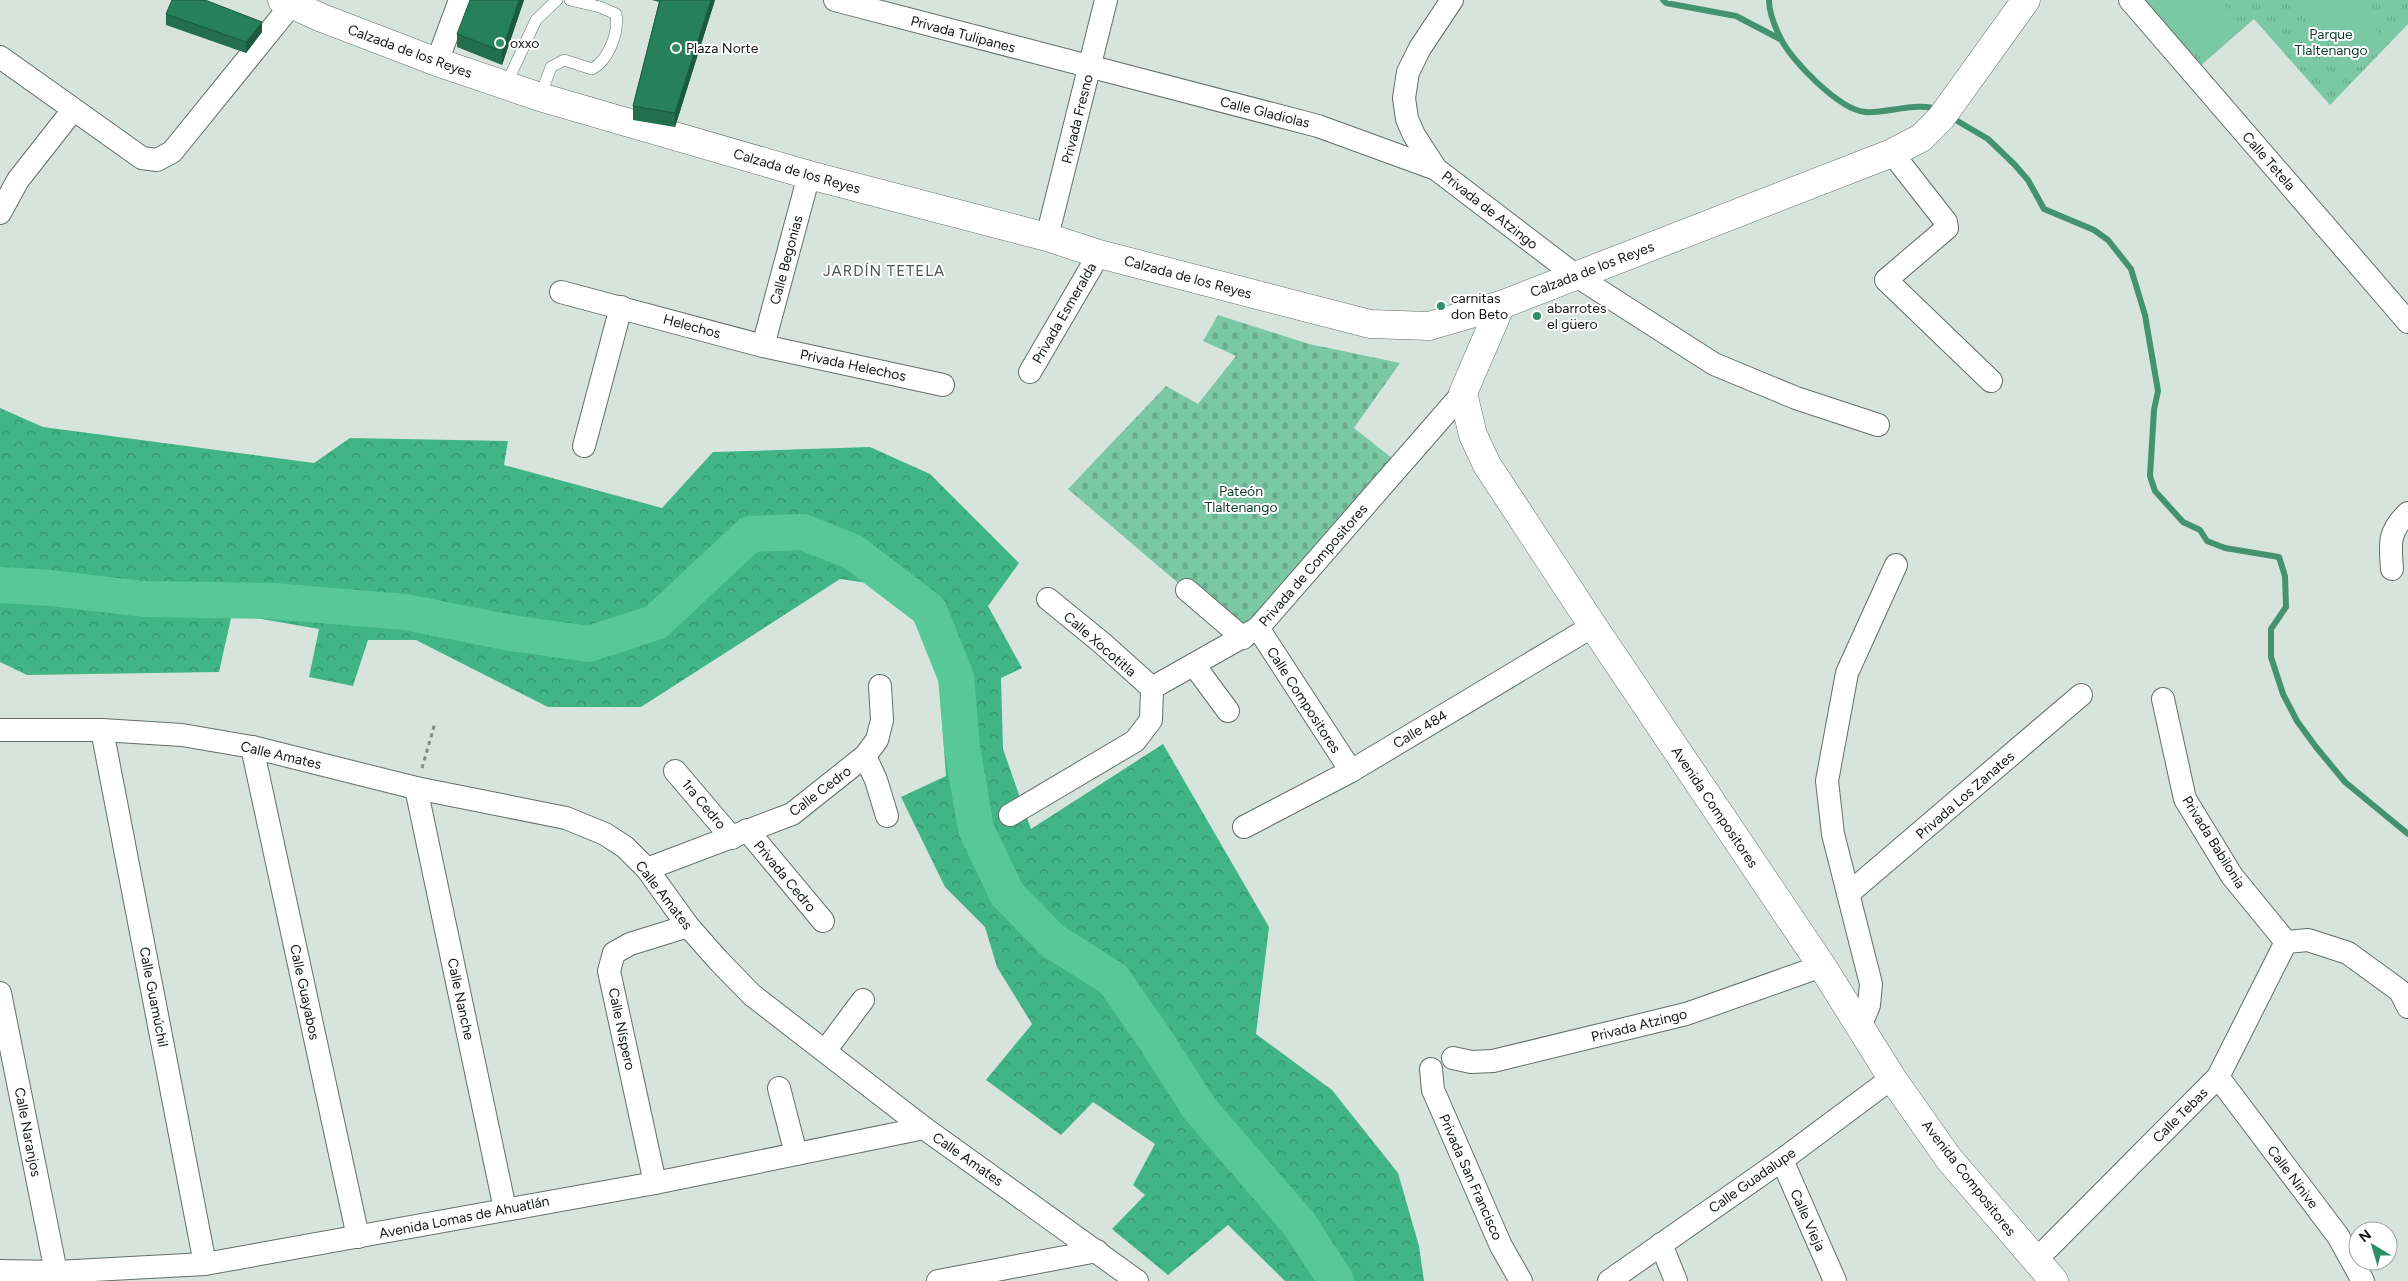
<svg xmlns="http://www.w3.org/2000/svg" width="2408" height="1281" font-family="Figtree,sans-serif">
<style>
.grass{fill:url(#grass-tufts)}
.forest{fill:url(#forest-crowns)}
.cemetery{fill:url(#cemetery-stones)}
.pitch{fill:#7bc8a4}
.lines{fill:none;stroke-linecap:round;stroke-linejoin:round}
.stream{stroke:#439370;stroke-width:6}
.river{stroke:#58c898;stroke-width:36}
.lane-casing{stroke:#636f69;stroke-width:12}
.street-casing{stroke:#636f69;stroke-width:24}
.secondary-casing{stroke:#636f69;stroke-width:29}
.path{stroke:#818a85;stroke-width:3;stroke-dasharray:4 4;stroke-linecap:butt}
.lane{stroke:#fff;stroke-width:11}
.street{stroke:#fff;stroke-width:22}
.secondary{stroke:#fff;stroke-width:28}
.wall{fill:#226e4f}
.shaded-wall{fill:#1b5a40}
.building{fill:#27805c;stroke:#1b5a40}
.poi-dot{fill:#2d8e67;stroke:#fff;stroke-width:2}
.labels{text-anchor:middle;stroke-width:4;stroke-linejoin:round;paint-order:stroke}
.street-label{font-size:14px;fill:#121714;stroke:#fff}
.park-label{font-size:14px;fill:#11412d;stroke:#fff}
.poi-label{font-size:14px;fill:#121714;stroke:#fff;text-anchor:start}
.neighbourhood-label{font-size:15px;letter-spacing:1px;fill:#49554f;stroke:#fff}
</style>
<defs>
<pattern id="grass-tufts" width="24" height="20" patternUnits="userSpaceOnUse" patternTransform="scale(1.25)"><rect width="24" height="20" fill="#7bc8a4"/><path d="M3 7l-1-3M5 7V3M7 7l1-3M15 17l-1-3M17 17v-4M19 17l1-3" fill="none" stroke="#69ab8c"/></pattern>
<pattern id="forest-crowns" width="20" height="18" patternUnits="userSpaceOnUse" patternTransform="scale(1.25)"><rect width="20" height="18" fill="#42b586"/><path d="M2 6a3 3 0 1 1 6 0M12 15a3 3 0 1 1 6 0" fill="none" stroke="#36926c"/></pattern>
<pattern id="cemetery-stones" width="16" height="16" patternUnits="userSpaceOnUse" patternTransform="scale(1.25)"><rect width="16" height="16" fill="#7bc8a4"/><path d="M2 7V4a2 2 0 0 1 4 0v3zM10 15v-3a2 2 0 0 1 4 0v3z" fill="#69ab8c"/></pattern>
</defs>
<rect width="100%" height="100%" fill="#d7e4dd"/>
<!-- grass -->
<path class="grass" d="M2143 0H2408V24L2330 105 2254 19 2199 67Z"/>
<!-- forest -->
<path class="forest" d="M0 408 43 427 314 463 350 438 508 441 504 465 662 508 713 452 870 447 930 474 1019 563 988 606 1022 668 1001 678 1003 749 1031 829 1163 744 1269 927 1256 1034 1332 1090 1398 1173 1419 1246 1424 1281H1285L1228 1225 1168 1275 1112 1229 1145 1195 1133 1185 1155 1144 1093 1102 1061 1135 986 1080 1032 1024 997 967 985 927 945 887 901 797 946 776 937 654 919 622 875 584 840 579 641 707H548L416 640H368L353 686 309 677 319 629 232 614 219 672 27 675 0 662Z"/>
<!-- cemetery -->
<path class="cemetery" d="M1218 315 1309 344 1400 363 1354 428 1407 470 1258 628 1253 647 1068 489 1166 386 1198 404 1236 356 1203 341Z"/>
<!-- pitch -->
<g class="pitch">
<path d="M2153 0H2220L2241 25 2201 58Z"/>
<path d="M2288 0H2348L2380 34 2347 64Z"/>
</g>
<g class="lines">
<!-- stream -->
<g class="stream">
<path d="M1663 0 1666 3 1736 16 1780 39"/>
<path d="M1769 0C1769 11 1775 27 1780 37 1790 60 1840 110 1865 112 1886 114 1919 101 1938 110"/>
<path d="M1949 116 1988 139 2014 164 2028 180 2044 209 2094 230 2108 240 2131 269 2145 315 2158 391 2154 410 2150 476 2155 491 2183 522 2200 530 2207 541 2225 548 2279 557 2285 576 2286 607 2271 629V657L2283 694 2297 721 2316 747 2345 782 2408 834"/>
</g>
<!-- river -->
<path class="river" d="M0 585 51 588 143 599 273 601 405 612 511 633 589 644 656 622 750 534 803 532 853 552 929 610 956 677 962 747 976 829 1007 894 1053 941 1113 979 1157 1042 1199 1108 1300 1225 1336 1281"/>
<defs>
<g id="lane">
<path d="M506 85 536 20 557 0"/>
<path d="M540 97 551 67 564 60 592 69C609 60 619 32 616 14L600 7 570 0"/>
</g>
<g id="street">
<path d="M835 0 1318 126 1436 169"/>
<path d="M1452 0 1420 48 1408 72 1404 98 1407 119 1414 135 1436 169 1575 275 1714 364 1796 398 1878 425"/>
<path d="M2130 0 2408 322"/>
<path d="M0 57 142 158 157 160 172 152 292 4"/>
<path d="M437 62 460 0"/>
<path d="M1892 153 1946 222 1947 228 1886 280 1991 381"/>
<path d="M0 213 18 180 73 110"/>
<path d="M1047 237 1106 0"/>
<path d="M561 292 763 346 943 385"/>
<path d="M763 346 809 175"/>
<path d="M1030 372 1099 254"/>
<path d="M584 446 621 307"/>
<path d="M2392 569C2390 543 2388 532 2408 513"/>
<path d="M1187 590 1243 638"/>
<path d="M1048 599 1102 643 1152 688"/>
<path d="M1258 628 1351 771"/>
<path d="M1194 665 1228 711"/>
<path d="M1152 688 1258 628 1463 393"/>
<path d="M2163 699 2185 799 2232 876 2286 942"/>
<path d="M0 730H102L182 735 252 747 416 788 566 818 605 834 625 847 647 869 688 926 718 960 752 995 924 1128 1137 1281"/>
<path d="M102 730 205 1264"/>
<path d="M252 747 358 1237"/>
<path d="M865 756 876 780 887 816"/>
<path d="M675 771 732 838"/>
<path d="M416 788 505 1209"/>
<path d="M1010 815 1135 741 1151 720 1152 688"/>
<path d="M1244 827 1351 771 1593 626"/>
<path d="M747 830 823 921"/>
<path d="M647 869 792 814 865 756 877 740 882 720 880 686"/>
<path d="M1848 894 2081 695"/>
<path d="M2286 942 2308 940 2348 953 2400 991 2408 1007"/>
<path d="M0 993 56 1272"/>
<path d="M1861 1025 1869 1005 1871 984 1833 834 1827 781 1847 673 1896 565"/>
<path d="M825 1051 863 1000"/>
<path d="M1453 1058 1471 1062 1493 1061 1686 1014 1822 966"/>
<path d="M1431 1069 1433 1090 1501 1246 1521 1281"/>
<path d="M2218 1077 2338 1236 2363 1281"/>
<path d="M779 1088 796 1154"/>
<path d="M1782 1160 1835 1281"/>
<path d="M655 1183 609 971 614 953 630 944 688 926"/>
<path d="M1661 1244 1676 1281"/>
<path d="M2035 1261 2218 1077 2286 942"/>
<path d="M0 1271 56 1272 205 1264 655 1183 924 1128"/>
<path d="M938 1281 1097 1251"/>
<path d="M1609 1281 1782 1160 1892 1078"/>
</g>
<g id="secondary">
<path d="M282 0 322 18 437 62 540 97 809 175 1047 237 1099 254 1370 324 1429 326 1501 305 1892 153 1921 138 1941 118 2026 0"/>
<path d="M1501 305 1463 393 1473 435 1487 465 1593 626 1822 966 1892 1078 1949 1159 2054 1281"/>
</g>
</defs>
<!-- lane casing -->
<use href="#lane" class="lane-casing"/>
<!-- street casing -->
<use href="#street" class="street-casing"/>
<!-- secondary casing -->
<use href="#secondary" class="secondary-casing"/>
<!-- path -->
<path class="path" d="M422 768 435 723"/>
<!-- lane -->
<use href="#lane" class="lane"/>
<!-- street -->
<use href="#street" class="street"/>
<!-- secondary -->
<use href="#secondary" class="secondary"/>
</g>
<!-- wall -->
<g class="wall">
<path d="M524 0 502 65 457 47V34Z"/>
<path d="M652 0H715L675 127 633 120V106L659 2Z"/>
<path d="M166 14 262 32 246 53 166 25Z"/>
</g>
<!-- shaded-wall -->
<g class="shaded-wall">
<path d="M519 0H524L502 65V51Z"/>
<path d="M711 0H715L675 127V113Z"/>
<path d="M262 22V32L246 53V42Z"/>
</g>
<!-- building -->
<g class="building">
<path d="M172 0H205L262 22 246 42 166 14Z"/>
<path d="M470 0H519L502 51 457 34Z"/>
<path d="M660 0H711L675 113 633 106Z"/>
</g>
<!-- markers -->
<g class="poi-dot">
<circle cx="500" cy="43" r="5"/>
<circle cx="676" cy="48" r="5"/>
<circle cx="1441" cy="306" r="5"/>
<circle cx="1537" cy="316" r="5"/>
</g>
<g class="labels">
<!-- street labels -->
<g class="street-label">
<text transform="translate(963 34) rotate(15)" y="5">Privada Tulipanes</text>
<text transform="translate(410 51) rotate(20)" y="5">Calzada de los Reyes</text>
<text transform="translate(1265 112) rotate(14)" y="5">Calle Gladiolas</text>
<text transform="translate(1077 119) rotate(-76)" y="5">Privada Fresno</text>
<text transform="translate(2269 161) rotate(49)" y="5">Calle Tetela</text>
<text transform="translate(797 171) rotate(16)" y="5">Calzada de los Reyes</text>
<text transform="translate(1490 210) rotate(38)" y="5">Privada de Atzingo</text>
<text transform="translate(786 260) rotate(-75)" y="5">Calle Begonias</text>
<text transform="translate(1592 269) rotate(-21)" y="5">Calzada de los Reyes</text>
<text transform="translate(1188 277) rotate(15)" y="5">Calzada de los Reyes</text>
<text transform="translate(1064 313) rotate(-60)" y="5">Privada Esmeralda</text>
<text transform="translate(692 326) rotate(15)" y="5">Helechos</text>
<text transform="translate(853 365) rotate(12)" y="5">Privada Helechos</text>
<text transform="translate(1313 565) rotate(-49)" y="5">Privada de Compositores</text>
<text transform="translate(1100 644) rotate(41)" y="5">Calle Xocotitla</text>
<text transform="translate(1304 700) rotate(57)" y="5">Calle Compositores</text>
<text transform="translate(1420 729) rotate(-31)" y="5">Calle 484</text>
<text transform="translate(281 755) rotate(13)" y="5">Calle Amates</text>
<text transform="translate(820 791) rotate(-37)" y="5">Calle Cedro</text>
<text transform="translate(1965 795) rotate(-41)" y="5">Privada Los Zanates</text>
<text transform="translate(704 804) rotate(50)" y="5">1ra Cedro</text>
<text transform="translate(1715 807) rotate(56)" y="5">Avenida Compositores</text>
<text transform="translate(2214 842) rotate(58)" y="5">Privada Babilonia</text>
<text transform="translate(785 876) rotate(50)" y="5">Privada Cedro</text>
<text transform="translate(664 895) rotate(52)" y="5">Calle Amates</text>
<text transform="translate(305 992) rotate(78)" y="5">Calle Guayabos</text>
<text transform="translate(154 997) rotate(79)" y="5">Calle Guamúchil</text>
<text transform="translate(461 999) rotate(78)" y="5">Calle Nanche</text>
<text transform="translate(1639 1025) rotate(-14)" y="5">Privada Atzingo</text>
<text transform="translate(622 1029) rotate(78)" y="5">Calle Níspero</text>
<text transform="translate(2180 1115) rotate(-45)" y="5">Calle Tebas</text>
<text transform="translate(28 1132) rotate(79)" y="5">Calle Naranjos</text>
<text transform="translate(968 1159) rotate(35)" y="5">Calle Amates</text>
<text transform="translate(1471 1177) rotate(66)" y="5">Privada San Francisco</text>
<text transform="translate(2293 1177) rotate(53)" y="5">Calle Nínive</text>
<text transform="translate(1969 1178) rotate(52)" y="5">Avenida Compositores</text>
<text transform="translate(1752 1180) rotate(-35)" y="5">Calle Guadalupe</text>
<text transform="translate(464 1217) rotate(-11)" y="5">Avenida Lomas de Ahuatlán</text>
<text transform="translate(1808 1220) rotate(66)" y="5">Calle Vieja</text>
</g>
<!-- park labels -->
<g class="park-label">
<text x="2331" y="39">Parque<tspan x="2331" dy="16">Tlaltenango</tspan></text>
<text x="1241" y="496">Pateón<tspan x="1241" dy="16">Tlaltenango</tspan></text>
</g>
<!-- poi labels -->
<g class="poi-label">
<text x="510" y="48">oxxo</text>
<text x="686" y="53">Plaza Norte</text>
<text x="1451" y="303">carnitas<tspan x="1451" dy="16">don Beto</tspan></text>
<text x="1547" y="313">abarrotes<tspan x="1547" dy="16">el güero</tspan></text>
</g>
<!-- neighbourhood labels -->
<g class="neighbourhood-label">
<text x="884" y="276">JARDÍN TETELA</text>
</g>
</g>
<!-- north arrow -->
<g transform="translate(2373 1246) rotate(322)"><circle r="24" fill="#ffffff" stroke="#a0a2a1"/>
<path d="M0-4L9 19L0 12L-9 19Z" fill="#2d8e67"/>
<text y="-8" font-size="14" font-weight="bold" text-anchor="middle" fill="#121714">N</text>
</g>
</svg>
